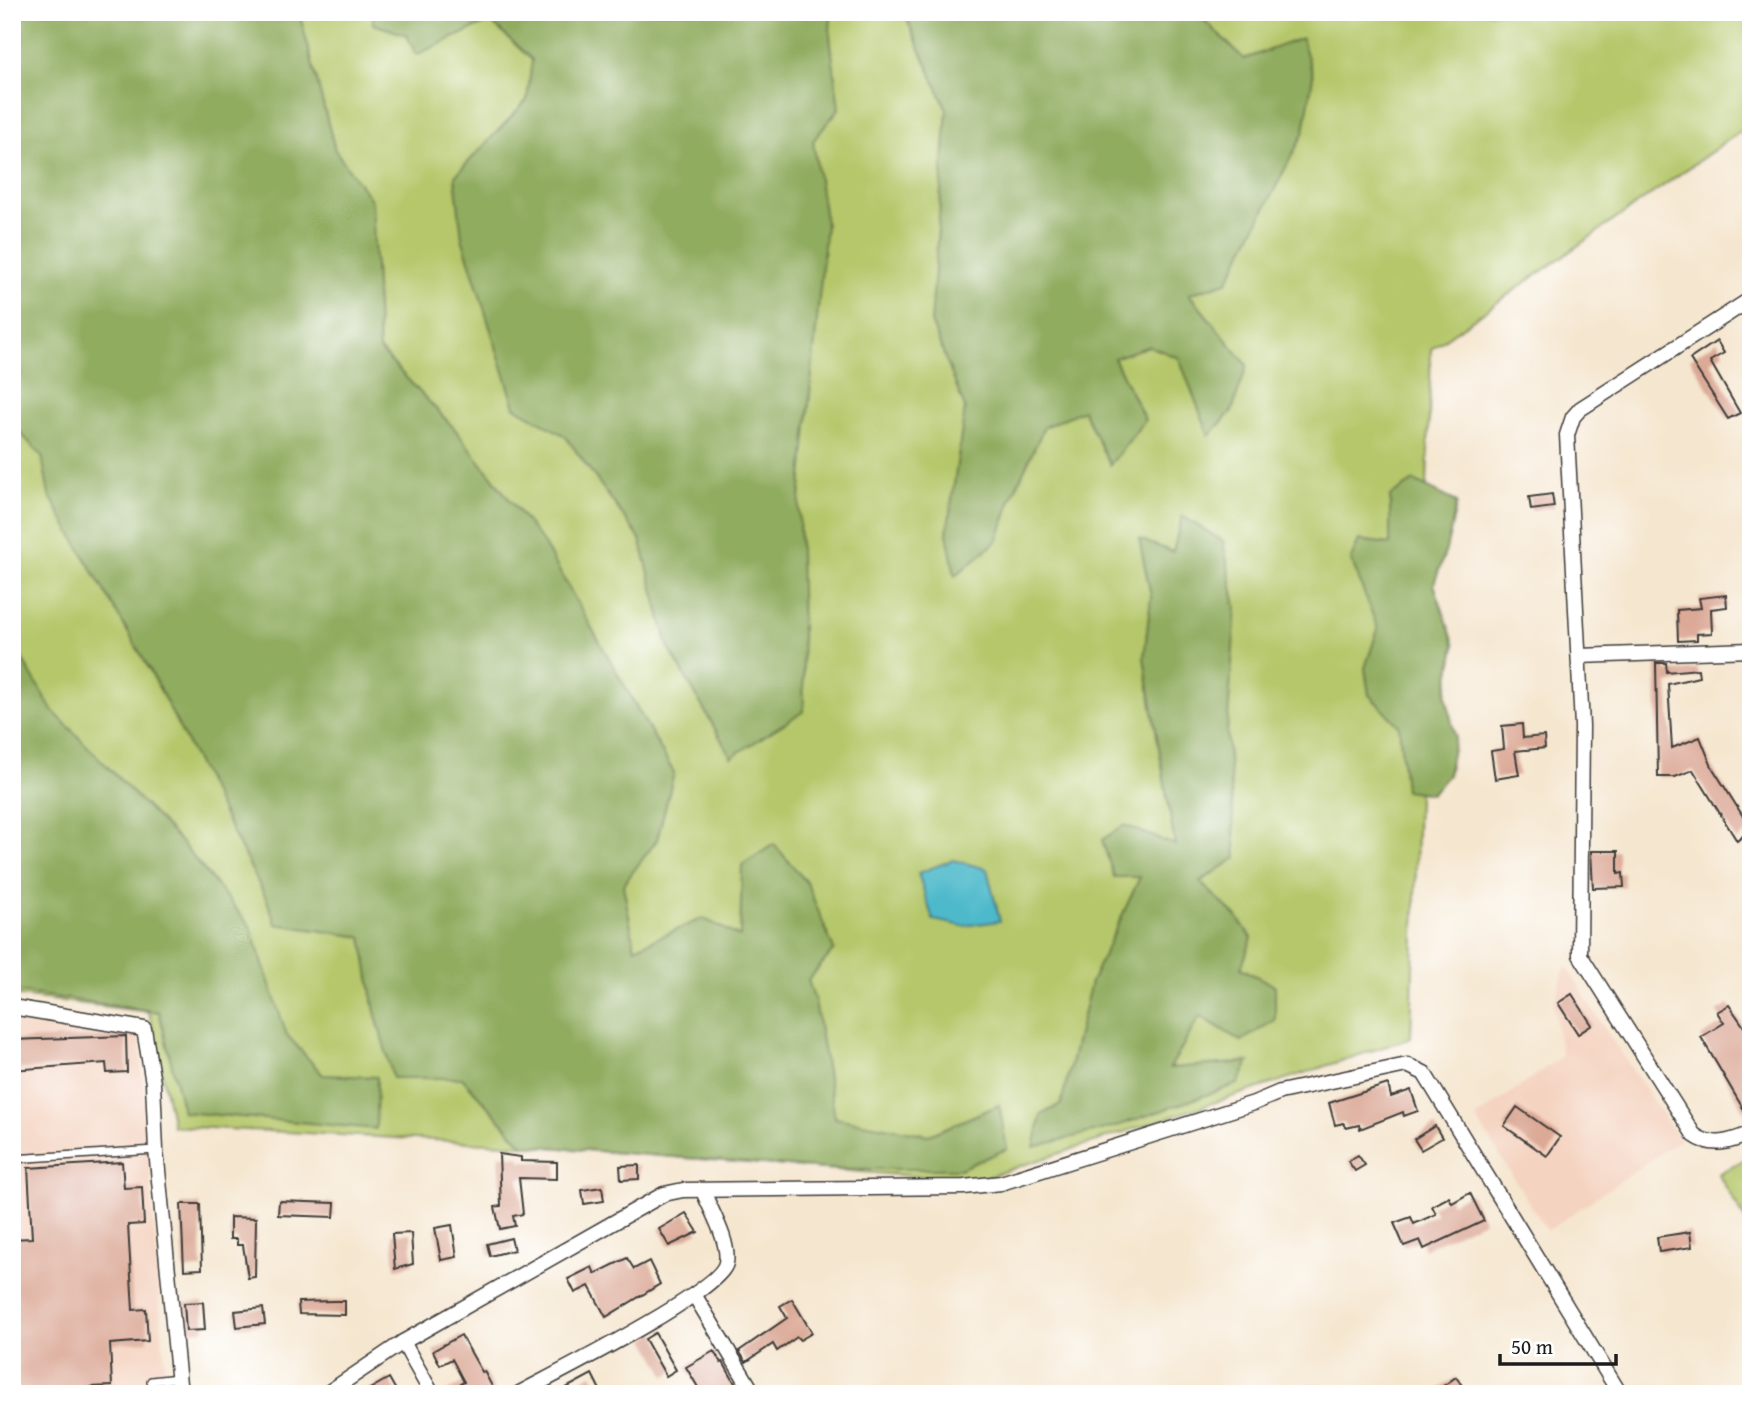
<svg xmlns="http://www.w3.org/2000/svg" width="1763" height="1406" font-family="'Gentium Book Plus',serif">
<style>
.built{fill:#f4d3c0}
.green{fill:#b5c76a;stroke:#687243;stroke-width:2}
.forest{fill:#90ac5e;stroke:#56643d;stroke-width:2}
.water{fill:#4eb9cb;stroke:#356a74;stroke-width:2}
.building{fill:#dba996}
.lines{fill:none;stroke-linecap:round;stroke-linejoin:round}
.service-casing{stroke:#3d3a37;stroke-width:10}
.minor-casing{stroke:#3d3a37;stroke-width:17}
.service{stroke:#fff;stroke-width:7}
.minor{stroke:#fff;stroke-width:14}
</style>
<rect width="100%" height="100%" fill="#fff"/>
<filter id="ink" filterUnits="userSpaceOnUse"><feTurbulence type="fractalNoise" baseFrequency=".0143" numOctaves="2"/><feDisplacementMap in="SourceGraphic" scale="14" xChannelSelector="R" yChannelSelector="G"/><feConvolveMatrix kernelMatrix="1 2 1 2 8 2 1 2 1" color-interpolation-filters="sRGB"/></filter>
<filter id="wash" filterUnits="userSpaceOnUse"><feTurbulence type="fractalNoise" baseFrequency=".00686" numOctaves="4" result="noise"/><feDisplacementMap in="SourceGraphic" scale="28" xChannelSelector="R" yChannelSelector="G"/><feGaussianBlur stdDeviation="1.57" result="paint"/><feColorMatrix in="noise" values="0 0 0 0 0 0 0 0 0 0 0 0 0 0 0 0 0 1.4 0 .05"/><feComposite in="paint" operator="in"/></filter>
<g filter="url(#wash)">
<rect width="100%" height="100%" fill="#f5e6cf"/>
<!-- built -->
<g class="built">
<path d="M1566 965 1603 1026 1680 1140 1547 1231 1476 1118 1562 1056 1553 1005Z"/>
<path d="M12 1015 139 1034 167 1394H12Z"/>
</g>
<!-- green -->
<g class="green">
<path d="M12 12H1751V124L1431 349 1411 1038 975 1181 523 1145 173 1126 149 1012 12 995Z"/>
<path d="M1751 1156V1229L1718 1174Z"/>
</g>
<!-- forest -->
<g class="forest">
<path d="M12 12H299L335 150 372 201 379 349 454 428 544 544 674 773 657 840 623 885 635 948 703 918 740 937 742 865 774 844 807 883 834 950 808 980 815 1001 835 1118 929 1135 999 1105 1007 1149 960 1169H825L523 1145 462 1078H393L375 1012 362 937 276 924 266 898 152 674 49 495 42 456 12 424Z"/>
<path d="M373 12H831L830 36 839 109 813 141 826 225 799 510 804 711 731 757 668 646 640 539 565 436 515 407 462 238 455 176 527 100 532 60 490 21 416 55 407 35 373 24Z"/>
<path d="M907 12H1196L1244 59 1302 38 1313 76 1304 132 1227 282 1189 294 1247 365 1232 411 1209 436 1179 358 1149 346 1114 358 1145 420 1110 465 1083 410 1044 427 1011 499 998 540 955 576 947 533 965 408 931 322 947 110 905 15Z"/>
<path d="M1414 481 1457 502 1446 550 1434 584 1455 646 1446 695 1455 737 1448 775 1431 794 1405 790 1399 726 1369 695 1365 668 1378 629 1351 559 1359 540 1390 544V496Z"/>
<path d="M1182 516 1223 541 1236 607 1227 732 1236 858 1200 882 1236 916 1252 938 1241 968 1275 986V1020L1241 1041 1200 1016 1170 1068 1249 1062 1238 1084 1120 1125 1034 1147 1041 1115 1061 1104 1091 982 1140 877H1114L1102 840 1124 825 1175 845 1144 658 1151 596 1139 539 1173 552Z"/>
<path d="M14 645 52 710 181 842 250 926 287 1035 323 1075 377 1077 376 1129 183 1112 159 1012 12 991Z"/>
</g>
<!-- water -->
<path class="water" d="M953 860 987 869 1000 921 963 926 933 920 918 873Z"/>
<g id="blocks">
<!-- building -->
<g class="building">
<path d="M1717 341 1724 353 1710 361 1740 413 1728 419 1690 359Z"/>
<path d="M1552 494 1554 507 1531 510 1529 497Z"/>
<path d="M1726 595 1727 607 1711 609 1712 633 1697 634V640L1678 641 1677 610 1701 608 1699 598Z"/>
<path d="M1656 663H1666L1667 672 1698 669 1699 677 1668 684 1672 748 1700 737 1712 767 1751 829 1737 841 1693 770 1675 777H1658Z"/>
<path d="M1522 724 1523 738 1544 736 1545 748 1515 751 1519 775 1495 779 1491 751 1504 749 1502 726Z"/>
<path d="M1591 851H1618V874L1623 873 1624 887 1593 888Z"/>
<path d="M1572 994 1592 1025 1578 1034 1558 1003Z"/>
<path d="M1729 1005 1751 1037V1122L1701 1037 1724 1023 1717 1012Z"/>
<path d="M126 1036 127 1072 107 1073 106 1063 12 1070V1040Z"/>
<path d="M1388 1084 1391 1097 1411 1090 1418 1111 1404 1116 1403 1112 1360 1129 1359 1125 1346 1128 1344 1123 1335 1125 1329 1103Z"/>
<path d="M1517 1107 1560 1137 1547 1156 1504 1126Z"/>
<path d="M1435 1126 1442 1138 1421 1150 1414 1139Z"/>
<path d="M499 1154 521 1157V1161L557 1162V1179L519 1178 523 1214 513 1216 515 1226 500 1229 495 1207 501 1206Z"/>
<path d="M1358 1155 1365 1165 1355 1171 1348 1161Z"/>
<path d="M122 1162 124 1188 142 1187 144 1224 128 1225 133 1310 146 1309 148 1341 110 1344 112 1386 91 1387V1394H12V1239L32 1238 28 1168Z"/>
<path d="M639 1165V1179L621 1180 620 1166Z"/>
<path d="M602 1187 604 1201 584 1204 582 1190Z"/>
<path d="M1470 1193 1484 1221 1424 1249 1420 1240 1404 1246 1394 1223 1411 1217 1414 1224 1436 1214 1432 1206 1449 1197 1452 1203Z"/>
<path d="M279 1201 335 1203 334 1217 278 1215Z"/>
<path d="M181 1204H200L202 1269 184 1270Z"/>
<path d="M686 1213 698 1232 669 1246 659 1229Z"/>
<path d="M230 1217 256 1218 255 1277 248 1278 243 1245H237V1239H230Z"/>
<path d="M452 1225 457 1257 441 1260 435 1228Z"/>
<path d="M1690 1232 1692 1247 1659 1252 1657 1237Z"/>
<path d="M411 1233 413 1264 395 1269 392 1234Z"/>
<path d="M511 1238 514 1250 490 1256 487 1244Z"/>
<path d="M627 1258 634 1269 649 1261 660 1284 606 1317 589 1286 575 1293 568 1279 592 1267 595 1274Z"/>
<path d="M792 1299 812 1333 800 1340 797 1337 777 1351 773 1344 746 1362 739 1351 787 1318 780 1306Z"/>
<path d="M334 1301H345V1315L299 1314 298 1302Z"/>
<path d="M203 1302 205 1330 186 1331 184 1303Z"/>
<path d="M263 1308 265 1324 237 1327 235 1311Z"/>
<path d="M655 1333 676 1370 666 1376 645 1339Z"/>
<path d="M461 1335 482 1372 484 1371 496 1394H442L464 1382 452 1359 440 1365 433 1351Z"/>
<path d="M714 1351 721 1363 723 1362 741 1394H702L686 1367Z"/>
<path d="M592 1374 602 1394H555Z"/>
<path d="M1456 1377 1468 1394H1432Z"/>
<path d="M389 1378 398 1394H361Z"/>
</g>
</g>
</g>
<g filter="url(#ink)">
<use href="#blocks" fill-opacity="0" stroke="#3d3a37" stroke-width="2"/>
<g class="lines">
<defs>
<g id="service">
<path d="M12 1159 156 1150"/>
<path d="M151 1381 178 1378"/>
</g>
<g id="minor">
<path d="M1751 299 1580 409 1573 417 1567 435 1582 726 1580 955 1694 1135C1712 1148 1731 1142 1751 1133"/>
<path d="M1579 656 1751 650"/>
<path d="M12 1007 144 1029 153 1083 156 1150 180 1394"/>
<path d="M695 1296 754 1394"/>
<path d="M403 1342 432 1394"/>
<path d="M326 1394 403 1342 664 1194 683 1190 964 1187 1001 1183 1254 1103 1280 1092 1407 1065 1424 1073 1620 1394"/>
<path d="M518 1394C553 1375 720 1292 726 1263 730 1242 711 1211 703 1191"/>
</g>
</defs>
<!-- service casing -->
<use href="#service" class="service-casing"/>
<!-- minor casing -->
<use href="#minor" class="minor-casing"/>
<!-- service -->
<use href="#service" class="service"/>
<!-- minor -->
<use href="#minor" class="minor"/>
</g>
</g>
<!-- margin -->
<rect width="1763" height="1406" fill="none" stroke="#fff" stroke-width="42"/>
<!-- scale -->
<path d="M1500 1354v10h116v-10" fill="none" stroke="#1c1c1c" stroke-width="3.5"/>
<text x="1511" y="1354" font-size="21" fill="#1c1c1c" stroke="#ffffff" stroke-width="5" paint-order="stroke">50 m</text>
</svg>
